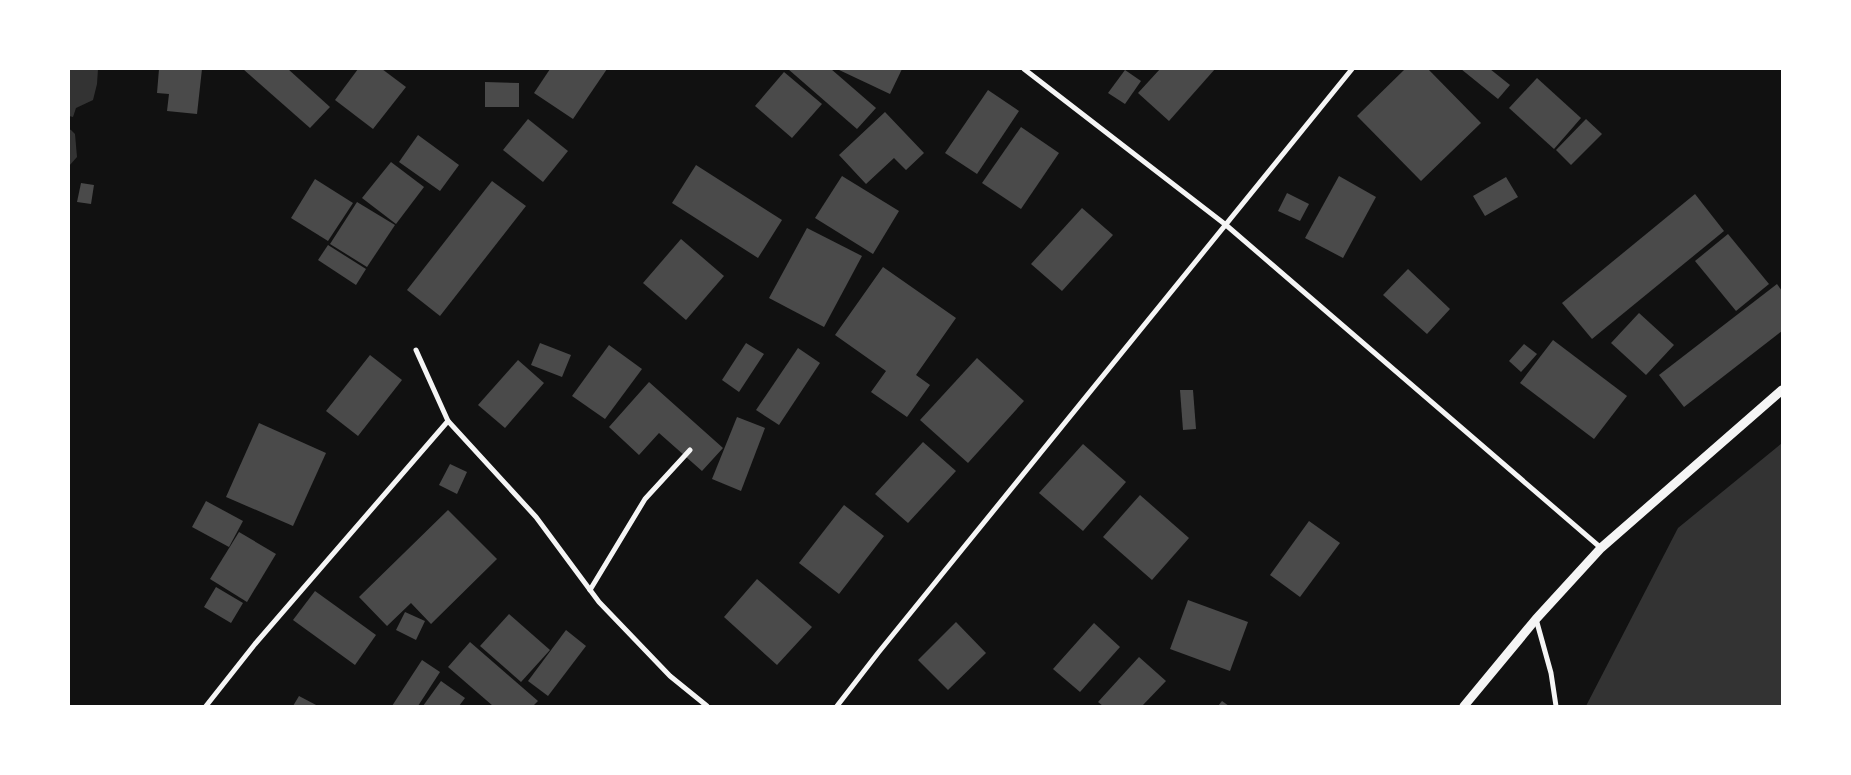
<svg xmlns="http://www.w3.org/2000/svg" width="1851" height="775" font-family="'PT Sans',sans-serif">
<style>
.water{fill:#333}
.building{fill:#4a4a4a}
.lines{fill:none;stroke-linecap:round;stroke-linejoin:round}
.minor{stroke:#f5f5f5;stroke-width:5}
.tertiary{stroke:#f5f5f5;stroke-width:9}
</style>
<rect width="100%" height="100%" fill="#111"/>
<!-- water -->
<g class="water">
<path d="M69 69H98L97 84 93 100 76 108 73 117 69 116Z"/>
<path d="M69 129 71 130 75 134 77 157 69 166Z"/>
<path d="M1782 443V706H1586L1678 528Z"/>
</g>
<!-- building -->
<g class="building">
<path d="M159 69H202L197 114 167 111 169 94 157 93Z"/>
<path d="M243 69H288L330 107 310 128Z"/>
<path d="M358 69H382L406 87 373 129 335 100Z"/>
<path d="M550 69H607L573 119 534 93Z"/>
<path d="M788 69H831L876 108 857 129Z"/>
<path d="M837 69H902L890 94Z"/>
<path d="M1160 69H1215L1169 121 1138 93Z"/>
<path d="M1405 69H1428L1481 123 1421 181 1357 116Z"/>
<path d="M1461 69H1490L1510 85 1498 99Z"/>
<path d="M1125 70 1141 81 1125 104 1108 93Z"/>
<path d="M784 72 822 104 792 138 755 106Z"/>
<path d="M1537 78 1581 118 1554 149 1509 108Z"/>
<path d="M485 82 519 83V107H485Z"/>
<path d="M988 90 1019 111 977 174 945 153Z"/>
<path d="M885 112 924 153 906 170 894 158 866 184 839 155Z"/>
<path d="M528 119 568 151 543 182 503 150Z"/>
<path d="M1586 119 1602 134 1571 165 1556 150Z"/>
<path d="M1021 127 1059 153 1021 209 982 183Z"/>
<path d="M418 135 459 165 440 191 399 162Z"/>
<path d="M391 162 424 187 396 224 362 198Z"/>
<path d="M696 165 782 220 758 258 672 203Z"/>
<path d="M842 176 899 211 873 254 815 218Z"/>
<path d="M1339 176 1376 197 1343 258 1305 238Z"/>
<path d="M1506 177 1518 197 1485 216 1473 196Z"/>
<path d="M315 179 353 203 328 241 291 218Z"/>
<path d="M492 181 526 206 440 316 407 290Z"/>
<path d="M81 183 94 185 91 204 77 202Z"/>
<path d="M1287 193 1309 204 1300 221 1278 211Z"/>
<path d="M1695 194 1724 231 1592 339 1562 303Z"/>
<path d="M357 202 395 225 367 267 330 244Z"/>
<path d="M1082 208 1113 235 1062 291 1031 264Z"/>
<path d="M807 228 862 256 824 327 769 298Z"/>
<path d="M1728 234 1769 284 1736 311 1695 261Z"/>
<path d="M681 239 724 276 686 320 643 283Z"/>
<path d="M328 245 366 269 356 285 318 260Z"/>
<path d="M883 267 956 318 916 375 930 385 907 417 871 392 886 371 835 335Z"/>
<path d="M1408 269 1450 309 1427 334 1383 295Z"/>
<path d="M1777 284 1782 291V331L1684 407 1659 375Z"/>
<path d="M1639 313 1674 345 1646 375 1611 343Z"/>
<path d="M1553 340 1627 396 1594 439 1520 383Z"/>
<path d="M540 343 571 355 562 377 531 365Z"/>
<path d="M746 343 764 354 739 392 722 380Z"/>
<path d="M1524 344 1537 354 1521 372 1509 361Z"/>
<path d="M609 345 642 369 605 419 572 396Z"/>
<path d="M798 348 820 363 779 425 756 410Z"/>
<path d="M370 355 402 380 358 436 326 411Z"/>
<path d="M977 358 1024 401 968 463 920 420Z"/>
<path d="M518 360 544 383 505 428 478 405Z"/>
<path d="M649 382 723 448 702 471 659 433 639 455 609 427Z"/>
<path d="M1180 390H1193L1196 429 1183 430Z"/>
<path d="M737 417 765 428 741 491 712 479Z"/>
<path d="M259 423 326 453 293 526 226 497Z"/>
<path d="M923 442 956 471 908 523 875 494Z"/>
<path d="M1083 444 1126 482 1083 531 1039 493Z"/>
<path d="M450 464 467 472 457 494 439 485Z"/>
<path d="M1140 495 1189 538 1152 580 1103 537Z"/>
<path d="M206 501 243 521 229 547 192 527Z"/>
<path d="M844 505 884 536 839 594 799 563Z"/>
<path d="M448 510 497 559 431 624 411 603 387 626 359 597Z"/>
<path d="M1309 521 1340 543 1300 597 1270 575Z"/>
<path d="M239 532 276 554 247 602 210 579Z"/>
<path d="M757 579 812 627 777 665 724 617Z"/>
<path d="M216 587 243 603 231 623 204 607Z"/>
<path d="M315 591 376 635 355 665 293 620Z"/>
<path d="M1188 600 1248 622 1230 671 1170 649Z"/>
<path d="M405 612 425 621 416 640 396 630Z"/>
<path d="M509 614 550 650 521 682 480 646Z"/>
<path d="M956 622 986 653 948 690 918 660Z"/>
<path d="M1094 623 1120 647 1080 692 1053 669Z"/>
<path d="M566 630 586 646 548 696 528 681Z"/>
<path d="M470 642 538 701 533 706H493L448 667Z"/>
<path d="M1139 657 1166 681 1142 706H1103L1098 702Z"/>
<path d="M422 660 440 672 418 706H392Z"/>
<path d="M441 681 465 698 459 706H423Z"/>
<path d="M299 696 318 706H293Z"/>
<path d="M1222 701 1229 706H1218Z"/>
</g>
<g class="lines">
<!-- minor -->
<g class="minor">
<path d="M1024 69 1226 225 1601 548"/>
<path d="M416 350 448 421 536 517 599 602 670 676 707 706"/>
<path d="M590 590 645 499 690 450"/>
<path d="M1536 619 1551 673 1556 706"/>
<path d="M206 706 255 644 448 421"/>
<path d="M837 706 878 653 1352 69"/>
</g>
<!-- tertiary -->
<path class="tertiary" d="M1464 706 1536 619 1601 548 1782 390"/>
</g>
<!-- border -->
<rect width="1851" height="775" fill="none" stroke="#ffffff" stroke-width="140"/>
</svg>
